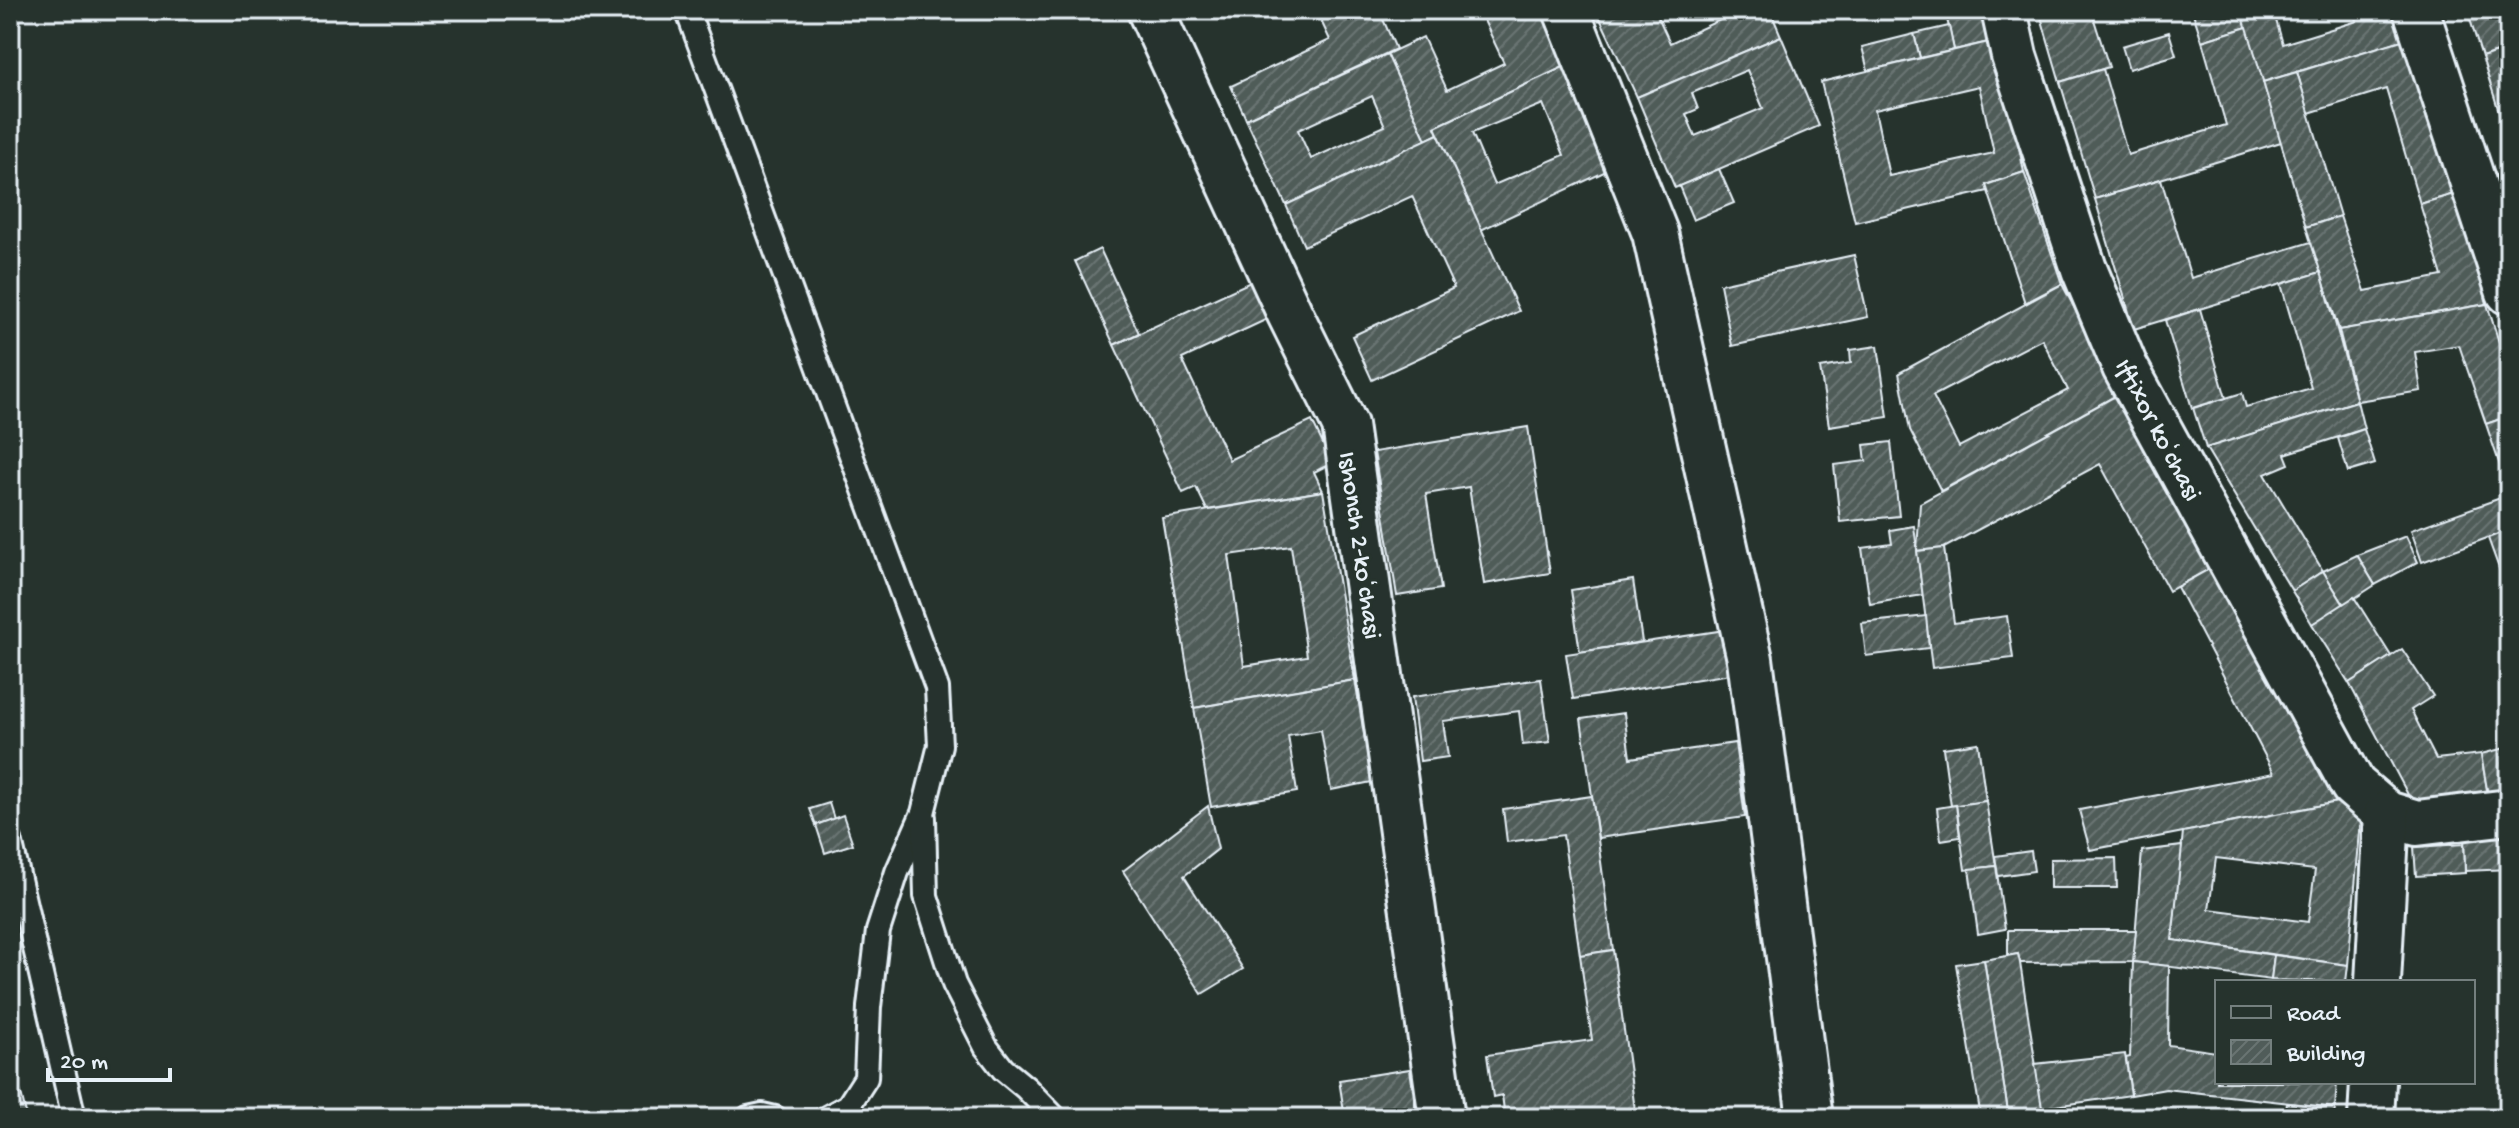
<svg xmlns="http://www.w3.org/2000/svg" width="2519" height="1128" font-family="'Gochi Hand',sans-serif">
<style>
.building{fill:url(#building-hatch);stroke:#e8f1f8;stroke-width:2;fill-rule:evenodd}
.lines{fill:none;stroke-linecap:round;stroke-linejoin:round}
.service-casing{stroke:#e8f1f8;stroke-width:28}
.minor-casing{stroke:#e8f1f8;stroke-width:50}
.service{stroke:#26332d;stroke-width:22}
.minor{stroke:#26332d;stroke-width:44}
.labels{text-anchor:middle;stroke-width:6;stroke-linejoin:round;paint-order:stroke}
.street-label{font-size:26px;fill:#e8f1f8;stroke:#26332d}
</style>
<defs>
<pattern id="building-hatch" width="6" height="6" patternUnits="userSpaceOnUse" patternTransform="scale(2)"><rect width="6" height="6" fill="#505c59"/><path d="M-1 1l2-2M0 6l6-6M5 7l2-2" fill="none" stroke="#697472"/></pattern>
</defs>
<rect width="100%" height="100%" fill="#26332d"/>
<filter id="ink" filterUnits="userSpaceOnUse"><feTurbulence type="fractalNoise" baseFrequency=".0125" numOctaves="2"/><feDisplacementMap in="SourceGraphic" scale="16" xChannelSelector="R" yChannelSelector="G"/><feConvolveMatrix kernelMatrix="1 2 1 2 8 2 1 2 1" color-interpolation-filters="sRGB"/></filter>
<g filter="url(#ink)">
<!-- building -->
<g class="building">
<path d="M1316 10H1379L1396 49 1246 119 1231 86 1330 40Z"/>
<path d="M1484 10H1545L1570 64 1435 127 1438 134 1426 140 1387 54 1423 37 1447 90 1504 63 1480 12Z"/>
<path d="M1596 10H1655L1670 43 1733 14 1731 10H1770L1781 36 1637 97Z"/>
<path d="M1945 10H1989L1997 40 1954 50Z"/>
<path d="M2039 10H2091L2109 67 2060 82Z"/>
<path d="M2192 10H2241L2247 27 2202 41Z"/>
<path d="M2241 10H2273L2283 44 2357 21 2354 10H2394L2403 40 2263 82Z"/>
<path d="M2467 10H2509V48L2482 57Z"/>
<path d="M1949 26 1954 50 1920 58 1914 34Z"/>
<path d="M2247 27 2281 142 2095 199 2060 82 2103 69 2128 155 2226 125 2202 41Z"/>
<path d="M2169 32 2176 55 2129 69 2122 46Z"/>
<path d="M1914 34 1920 58 1868 71 1862 47Z"/>
<path d="M1781 36 1819 126 1675 188 1637 97ZM1747 70 1763 108 1695 136 1686 114 1698 109 1692 93Z"/>
<path d="M2415 36 2461 192 2420 204 2386 89 2309 113 2297 72Z"/>
<path d="M1997 40 2024 172 1986 185 1988 191 1855 222 1821 82ZM1979 86 1994 153 1889 176 1875 110Z"/>
<path d="M2509 48V144L2482 57Z"/>
<path d="M1387 54 1426 140 1286 205 1246 119ZM1372 96 1385 126 1311 159 1298 130Z"/>
<path d="M1570 64 1617 166 1481 230 1435 127ZM1543 104 1564 155 1494 185 1472 133Z"/>
<path d="M2297 72 2340 216 2306 227 2263 82Z"/>
<path d="M1438 134 1519 311 1372 380 1352 336 1454 288 1412 196 1304 246 1286 205Z"/>
<path d="M1719 169 1734 203 1693 220 1679 186Z"/>
<path d="M2024 172 2062 284 2025 303 1986 185Z"/>
<path d="M2161 179 2191 278 2311 242 2321 272 2134 329 2095 199Z"/>
<path d="M2461 192 2487 304 2339 330 2306 227 2340 216 2365 291 2442 276 2420 204Z"/>
<path d="M1100 249 1139 333 1114 345 1075 261Z"/>
<path d="M1854 255 1868 317 1732 346 1720 284Z"/>
<path d="M2321 272 2357 401 2206 448 2193 408 2242 393 2246 407 2311 388 2281 284Z"/>
<path d="M1259 278 1276 315 1182 359 1229 460 1312 421 1332 463 1314 472 1323 491 1207 510 1196 487 1183 493 1114 345Z"/>
<path d="M2062 284 2119 394 1941 491 1910 430 1899 373ZM2042 339 2068 390 1959 447 1933 396Z"/>
<path d="M2487 304 2509 374V416L2486 424 2459 345 2415 352 2421 391 2357 401 2339 330Z"/>
<path d="M2200 309 2226 398 2192 408 2165 320Z"/>
<path d="M1878 346 1888 417 1829 426 1820 368 1851 363 1850 350Z"/>
<path d="M2119 394 2213 567 2169 591 2100 464 1944 548 1917 551 1920 503Z"/>
<path d="M2357 401 2364 429 2285 454 2289 464 2265 474 2323 571 2292 591 2206 448Z"/>
<path d="M2509 416V492L2486 424Z"/>
<path d="M1528 427 1550 573 1484 584 1469 487 1426 494 1441 589 1397 596 1374 452Z"/>
<path d="M2364 429 2375 464 2348 472 2338 438Z"/>
<path d="M1891 442 1899 516 1840 522 1834 465 1866 461 1864 445Z"/>
<path d="M1323 491 1355 680 1194 708 1162 518ZM1291 546 1307 656 1244 666 1229 555Z"/>
<path d="M2509 495V530L2422 562 2411 530Z"/>
<path d="M1914 526 1923 595 1870 604 1862 548 1892 544 1890 530Z"/>
<path d="M2509 530V596L2488 538Z"/>
<path d="M2406 536 2418 562 2375 585 2357 555Z"/>
<path d="M1944 548 1954 623 2007 616 2013 658 1932 668 1917 551Z"/>
<path d="M2357 555 2375 585 2344 605 2323 571Z"/>
<path d="M2213 567 2343 801 2090 850 2079 810 2274 773 2177 587Z"/>
<path d="M2323 571 2344 605 2312 624 2292 591Z"/>
<path d="M1633 580 1642 642 1580 652 1571 590Z"/>
<path d="M2354 597 2391 656 2349 683 2312 624Z"/>
<path d="M1926 616 1929 648 1866 656 1862 623Z"/>
<path d="M1725 630 1731 674 1573 699 1566 654Z"/>
<path d="M2402 649 2433 696 2411 710 2436 759 2481 754 2488 795 2414 806 2349 683Z"/>
<path d="M1541 679 1550 742 1523 745 1519 711 1443 721 1448 757 1420 761 1412 697Z"/>
<path d="M1355 680 1372 782 1331 790 1321 730 1288 736 1297 792 1211 807 1194 708Z"/>
<path d="M1624 713 1630 758 1735 743 1745 817 1598 838 1581 719Z"/>
<path d="M1978 743 1986 801 1951 806 1943 748Z"/>
<path d="M2509 747V791L2488 795 2481 754Z"/>
<path d="M1592 796 1613 950 1580 955 1563 835 1507 842 1503 809Z"/>
<path d="M1986 801 1996 866 1965 870 1956 805Z"/>
<path d="M2343 801 2362 809 2348 965 2172 940 2183 832ZM2216 858 2315 870 2308 922 2209 909Z"/>
<path d="M829 803 834 819 816 825 810 809Z"/>
<path d="M1956 805 1960 837 1941 840 1937 808Z"/>
<path d="M1208 806 1218 849 1184 876 1243 969 1202 994 1123 871Z"/>
<path d="M843 815 853 844 825 853 816 825Z"/>
<path d="M2509 831V869L2465 871 2464 833Z"/>
<path d="M2464 844 2465 873 2416 876 2414 847Z"/>
<path d="M2182 846 2172 940 2274 955 2271 980 2133 962 2142 851Z"/>
<path d="M2031 851 2034 871 1998 876 1995 856Z"/>
<path d="M2116 858 2117 888H2050V859Z"/>
<path d="M1996 866 2005 929 1978 934 1969 869Z"/>
<path d="M2008 930H2136L2133 962 2020 963 2018 954 2008 956Z"/>
<path d="M1613 950 1635 1110 1577 1118H1505L1502 1095 1493 1097 1487 1055 1592 1040 1580 955Z"/>
<path d="M2018 954 2020 963 2044 1118H2009L1984 960Z"/>
<path d="M2274 955 2348 965 2346 982 2271 980Z"/>
<path d="M1984 960 2009 1118H1981L1956 964Z"/>
<path d="M2133 962 2169 966 2168 1045 2217 1052V1082H2337L2335 1108 2166 1089 2131 1095 2126 1058 2130 1057Z"/>
<path d="M10 1049 27 1118H10Z"/>
<path d="M2125 1054 2131 1095 2042 1108 2035 1064Z"/>
<path d="M1410 1069 1417 1118H1345L1339 1080Z"/>
<path d="M2287 1103 2335 1108 2334 1118H2285Z"/>
<path d="M1633 1110 1634 1118H1603L1602 1114Z"/>
</g>
<g class="lines">
<defs>
<g id="service">
<path d="M687 10 937 688 940 745 923 813 897 872 878 931 869 1007 866 1078 848 1106 826 1118"/>
<path d="M924 818 926 896 954 984 986 1047 1003 1069 1026 1088 1055 1118"/>
<path d="M10 840 74 1118"/>
<path d="M748 1118 762 1115 775 1118"/>
</g>
<g id="minor">
<path d="M1150 10 1290 314 1345 425 1442 1118"/>
<path d="M1566 10 1655 233 1750 659 1810 1118"/>
<path d="M2004 10 2014 56 2084 269 2125 367 2353 785 2387 814 2417 823 2509 812"/>
<path d="M2416 10 2509 292"/>
<path d="M2378 982 2387 814"/>
<path d="M2371 1118 2373 1082"/>
</g>
</defs>
<!-- service casing -->
<use href="#service" class="service-casing"/>
<!-- minor casing -->
<use href="#minor" class="minor-casing"/>
<!-- service -->
<use href="#service" class="service"/>
<!-- minor -->
<use href="#minor" class="minor"/>
</g>
</g>
<g class="labels">
<!-- street labels -->
<g class="street-label">
<text transform="translate(2160 429) rotate(62)" y="9">Iftixor koʻchasi</text>
<text transform="translate(1362 545) rotate(82)" y="9">Ishonch 2-koʻchasi</text>
</g>
</g>
<!-- margin -->
<rect width="2519" height="1128" fill="none" stroke="#26332d" stroke-width="40"/>
<rect x="20" y="20" width="2479" height="1088" fill="none" stroke="#e8f1f8" stroke-width="3" filter="url(#ink)"/>
<!-- legend -->
<rect x="2215" y="980" width="260" height="104" fill="#26332d" stroke="#747f7e" stroke-width="2"/>
<rect x="2231" y="1006" width="40" height="12" fill="#26332d" stroke="#747f7e" stroke-width="2"/>
<text x="2287" y="1020" font-size="24" fill="#e8f1f8">Road</text>
<rect x="2231" y="1040" width="40" height="24" fill="url(#building-hatch)" stroke="#747f7e" stroke-width="2"/>
<text x="2287" y="1060" font-size="24" fill="#e8f1f8">Building</text>
<!-- scale -->
<path d="M48 1068v12h122v-12" fill="none" stroke="#e8f1f8" stroke-width="4"/>
<text x="60" y="1068" font-size="24" fill="#e8f1f8" stroke="#26332d" stroke-width="6" paint-order="stroke">20 m</text>
</svg>
